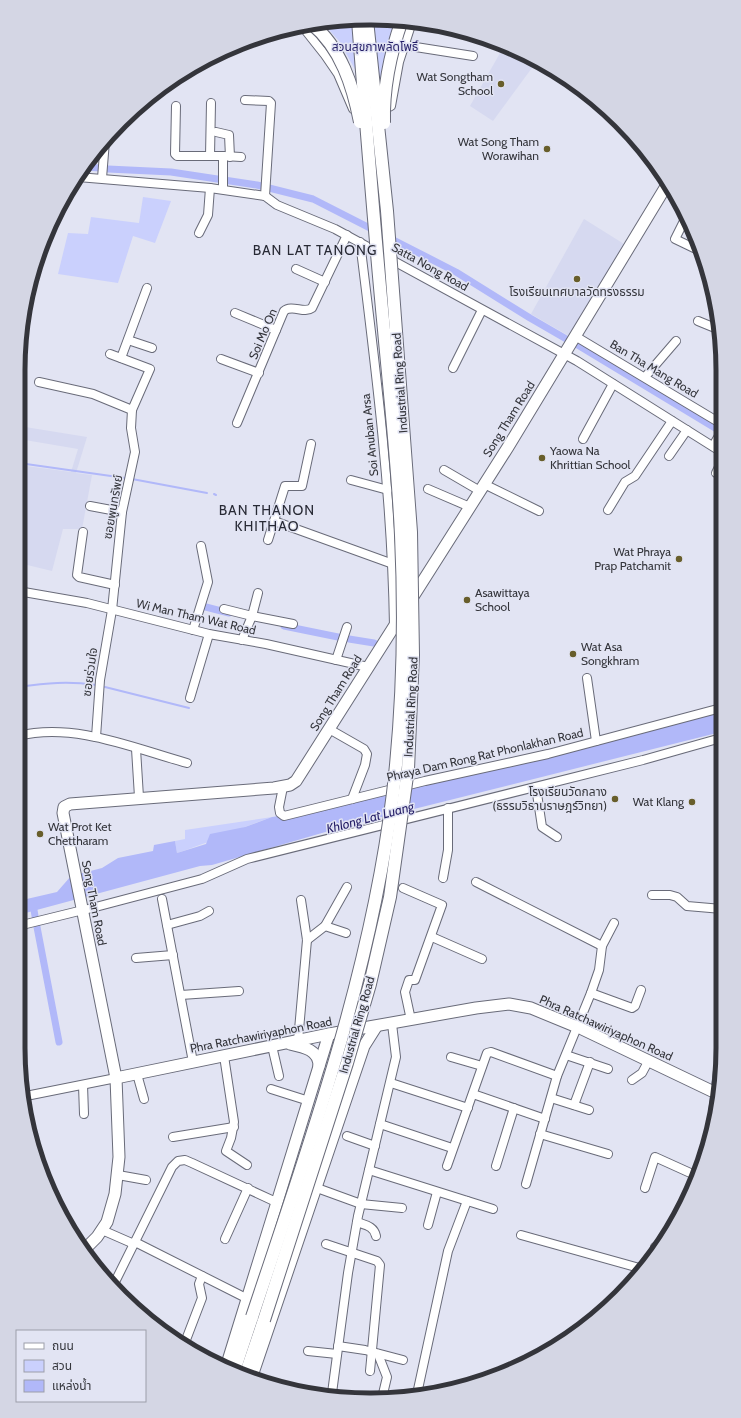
<svg xmlns="http://www.w3.org/2000/svg" width="741" height="1418" font-family="Cabin,'Noto Sans Thai',sans-serif">
<style>
.built{fill:#d6d9f0}
.green{fill:#cad0fd}
.water{fill:#b1b8f9}
.lines{fill:none;stroke-linecap:round;stroke-linejoin:round}
.stream{stroke:#b1b8f9;stroke-width:2}
.canal{stroke:#b1b8f9;stroke-width:7}
.street-casing{stroke:#696b79;stroke-width:10}
.secondary-casing{stroke:#696b79;stroke-width:13}
.primary-casing{stroke:#696b79;stroke-width:14}
.street{stroke:#fff;stroke-width:8}
.secondary{stroke:#fff;stroke-width:11}
.primary{stroke:#fff;stroke-width:12}
.primary-bridge-casing{stroke:#696b79;stroke-width:14;stroke-linecap:butt}
.primary-bridge{stroke:#fff;stroke-width:12}
.poi-dot{fill:#685e2b;stroke:#e2e4f3;stroke-width:1.5}
.labels{text-anchor:middle;stroke-width:3;stroke-linejoin:round;paint-order:stroke}
.park-label{font-size:12px;fill:#241e67;stroke:#e2e4f3}
.poi-label{font-size:12px;fill:#34353b;stroke:#e2e4f3;text-anchor:end}
.street-label{font-size:12px;fill:#34353b;stroke:#e2e4f3}
.water-label{font-size:13px;font-style:italic;fill:#231c65;stroke:#e2e4f3}
.quarter-label{font-size:14px;letter-spacing:1px;fill:#282a35;stroke:#e2e4f3}
.rim{fill:none;stroke:#34353b;stroke-width:5}
</style>
<rect width="100%" height="100%" fill="#e2e4f3"/>
<!-- built -->
<g class="built">
<path d="M504 46 527 54 537 61 493 121 470 106Z"/>
<path d="M584 219 624 244 569 336 531 314Z"/>
<path d="M19 426 87 437 76 473 92 475 82 529H63L52 571 19 563V465L71 472 78 449 19 439Z"/>
</g>
<!-- green -->
<g class="green">
<path d="M381 19 390 22 397 19 412 22 392 93 359 77 340 42 322 22Z"/>
<path d="M143 197 171 201 155 243 133 236 118 283 58 274 68 233 88 234 91 217 139 223Z"/>
<path d="M272 817C240 828 209 843 177 853L175 841 185 839V830Z"/>
</g>
<!-- water -->
<path class="water" d="M721 710V732L346 826 212 865 200 866 18 915V901L57 892 71 876 102 868 118 858 153 851 154 845 175 841 177 853 206 844 210 834 245 827 272 817 313 811Z"/>
<g class="lines">
<!-- stream -->
<g class="stream">
<path d="M19 463 125 478"/>
<path d="M132 479 207 493"/>
<path d="M214 494 216 495"/>
<path d="M18 687C47 683 68 681 96 685"/>
<path d="M105 687 189 708"/>
</g>
<!-- canal -->
<g class="canal">
<path d="M84 167 101 168"/>
<path d="M108 169 171 172 257 185 313 199 456 272 530 318 568 340"/>
<path d="M576 344 720 431"/>
<path d="M202 606 229 613"/>
<path d="M284 626 338 637"/>
<path d="M349 639 374 643"/>
<path d="M33 904 35 916"/>
<path d="M37 927 59 1042"/>
</g>
<defs>
<g id="street">
<path d="M302 26 325 55 338 74 353 109"/>
<path d="M403 45 473 56"/>
<path d="M245 100 269 101 271 103 265 196"/>
<path d="M176 106 175 154 177 156H223V189"/>
<path d="M382 111 391 106 399 62 412 22"/>
<path d="M216 132 229 135 230 157"/>
<path d="M210 156 211 103"/>
<path d="M224 156 241 157"/>
<path d="M78 177 210 188 265 196 277 205 335 229 577 361 720 451"/>
<path d="M102 178 105 141"/>
<path d="M686 217 675 239 700 251"/>
<path d="M199 233 208 215 210 188"/>
<path d="M360 242C376 370 392 497 394 626"/>
<path d="M296 269 325 282"/>
<path d="M235 313 276 330"/>
<path d="M698 321 720 330"/>
<path d="M575 336 720 423"/>
<path d="M128 340 152 348"/>
<path d="M121 358 147 288"/>
<path d="M221 359 259 373"/>
<path d="M453 368 482 310"/>
<path d="M645 377 676 341"/>
<path d="M39 382 93 394 132 410"/>
<path d="M237 423 284 311C292 304 304 314 312 308L347 235"/>
<path d="M583 439 613 384"/>
<path d="M713 446 720 434"/>
<path d="M669 456 687 430"/>
<path d="M444 470 480 491"/>
<path d="M716 473 720 465"/>
<path d="M351 480 388 490"/>
<path d="M484 484 539 511"/>
<path d="M428 489 470 507"/>
<path d="M90 506 122 512"/>
<path d="M608 510 625 482 635 476 672 421"/>
<path d="M274 521 393 564"/>
<path d="M83 532 77 575 79 577 115 585"/>
<path d="M268 540 285 486H302L311 444"/>
<path d="M18 591 87 603 209 634 266 644 368 667"/>
<path d="M224 609 252 616 258 593"/>
<path d="M193 630 208 582 201 546"/>
<path d="M242 640 252 616 293 624"/>
<path d="M336 660 347 627"/>
<path d="M587 678 596 741"/>
<path d="M190 698 209 634"/>
<path d="M329 729 364 749 367 754 365 765 352 799"/>
<path d="M18 736C74 722 133 748 187 763"/>
<path d="M96 737 100 680 112 610 122 512 135 452 131 428 132 410 150 369 110 354"/>
<path d="M136 749 139 797"/>
<path d="M283 787 279 807 280 813 284 816 425 781 548 754 721 708"/>
<path d="M536 787 542 827 557 837"/>
<path d="M443 878 448 850V808"/>
<path d="M476 882 602 946"/>
<path d="M403 888 442 905 415 980H409L405 992 411 1020"/>
<path d="M652 895H670L677 897 687 906 722 909"/>
<path d="M162 899 193 1062"/>
<path d="M88 909 202 879 247 859 643 760 721 738"/>
<path d="M167 925 200 916 209 911"/>
<path d="M18 926 79 911"/>
<path d="M325 926 347 887"/>
<path d="M432 937 482 959"/>
<path d="M307 940 325 926 346 933"/>
<path d="M136 958 173 955"/>
<path d="M591 993 632 1008 635 1006 641 990"/>
<path d="M181 995 239 991"/>
<path d="M298 1041 307 940 301 900"/>
<path d="M272 1046 279 1076"/>
<path d="M566 1055 608 1069"/>
<path d="M224 1056 234 1122 231 1138 226 1151 247 1165"/>
<path d="M451 1057 482 1066"/>
<path d="M137 1074 144 1099"/>
<path d="M632 1080 642 1073 649 1060"/>
<path d="M391 1083 468 1108"/>
<path d="M83 1085 84 1114"/>
<path d="M271 1089 309 1101"/>
<path d="M473 1094 545 1119"/>
<path d="M26 1096 116 1078"/>
<path d="M551 1098 589 1110"/>
<path d="M574 1105 590 1062"/>
<path d="M380 1124 452 1148"/>
<path d="M540 1134 608 1154"/>
<path d="M347 1136 375 1146"/>
<path d="M173 1137 234 1127"/>
<path d="M447 1166 487 1053 491 1052 557 1076"/>
<path d="M496 1166 514 1108"/>
<path d="M369 1170 493 1209"/>
<path d="M118 1175 146 1180"/>
<path d="M526 1184 557 1076 591 993 599 970 602 946 614 923"/>
<path d="M317 1188 361 1204 402 1208"/>
<path d="M645 1188 655 1157 697 1176"/>
<path d="M357 1222C365 1225 374 1226 376 1236"/>
<path d="M428 1225 437 1192"/>
<path d="M102 1230 134 1244"/>
<path d="M521 1235 643 1269"/>
<path d="M225 1239 248 1188"/>
<path d="M135 1242 246 1298"/>
<path d="M326 1244 377 1261 380 1265 370 1371"/>
<path d="M655 1247 659 1248"/>
<path d="M114 1284 172 1167 178 1161 185 1160 192 1163 276 1202"/>
<path d="M184 1345 202 1298 199 1284 202 1276"/>
<path d="M338 1346 365 1350 403 1360"/>
<path d="M308 1351 337 1354"/>
<path d="M378 1354 387 1377 382 1398"/>
<path d="M332 1393 348 1273 358 1216 396 1057 392 1024"/>
<path d="M417 1394 448 1251 467 1201"/>
</g>
<g id="secondary">
<path d="M290 1044C304 1047 319 1050 319 1066"/>
<path d="M116 1078 329 1034 476 1008 509 1004 531 1008 582 1029 718 1094"/>
<path d="M714 1118 722 1049"/>
<path d="M84 1250 97 1237 107 1222 115 1194 119 1157 116 1078 63 813 64 807 70 804 274 788 290 785 296 781 508 447 668 183"/>
<path d="M227 1364 329 1034"/>
<path d="M252 1376 364 1046 376 1027"/>
</g>
<g id="primary">
<path d="M235 1368 252 1317"/>
<path d="M246 1373 264 1320"/>
</g>
</defs>
<!-- street casing -->
<use href="#street" class="street-casing"/>
<!-- secondary casing -->
<use href="#secondary" class="secondary-casing"/>
<!-- primary casing -->
<use href="#primary" class="primary-casing"/>
<!-- street -->
<use href="#street" class="street"/>
<!-- secondary -->
<use href="#secondary" class="secondary"/>
<!-- primary -->
<use href="#primary" class="primary"/>
<defs>
<g id="primary-bridge">
<path d="M312 24C341 48 353 86 360 122"/>
<path d="M384 123C383 86 390 54 402 20"/>
<path d="M252 1317C309 1146 371 973 393 793 403 708 405 621 401 535 398 467 390 398 384 330 374 227 366 123 358 20"/>
<path d="M264 1320 347 1063 370 984 390 897 408 769 413 655 411 532 387 211 367 20"/>
</g>
</defs>
<!-- primary-bridge casing -->
<use href="#primary-bridge" class="primary-bridge-casing"/>
<!-- primary-bridge -->
<use href="#primary-bridge" class="primary-bridge"/>
</g>
<!-- markers -->
<g class="poi-dot">
<circle cx="501" cy="84" r="4"/>
<circle cx="547" cy="149" r="4"/>
<circle cx="577" cy="279" r="4"/>
<circle cx="542" cy="458" r="4"/>
<circle cx="679" cy="559" r="4"/>
<circle cx="467" cy="600" r="4"/>
<circle cx="573" cy="654" r="4"/>
<circle cx="615" cy="799" r="4"/>
<circle cx="692" cy="802" r="4"/>
<circle cx="40" cy="834" r="4"/>
</g>
<g class="labels">
<!-- park labels -->
<g class="park-label">
<text x="375" y="51">สวนสุขภาพลัดโพธิ์</text>
</g>
<!-- poi labels -->
<g class="poi-label">
<text x="493" y="81">Wat Songtham<tspan x="493" dy="14">School</tspan></text>
<text x="539" y="146">Wat Song Tham<tspan x="539" dy="14">Worawihan</tspan></text>
<text x="577" y="296" text-anchor="middle">โรงเรียนเทศบาลวัดทรงธรรม</text>
<text x="550" y="455" text-anchor="start">Yaowa Na<tspan x="550" dy="14">Khrittian School</tspan></text>
<text x="671" y="556">Wat Phraya<tspan x="671" dy="14">Prap Patchamit</tspan></text>
<text x="475" y="597" text-anchor="start">Asawittaya<tspan x="475" dy="14">School</tspan></text>
<text x="581" y="651" text-anchor="start">Wat Asa<tspan x="581" dy="14">Songkhram</tspan></text>
<text x="607" y="796">โรงเรียนวัดกลาง<tspan x="607" dy="14">(ธรรมวิธานราษฎร์วิทยา)</tspan></text>
<text x="684" y="806">Wat Klang</text>
<text x="48" y="831" text-anchor="start">Wat Prot Ket<tspan x="48" dy="14">Chettharam</tspan></text>
</g>
<!-- street labels -->
<g class="street-label">
<text transform="translate(430 267) rotate(29)" y="4">Satta Nong Road</text>
<text transform="translate(263 334) rotate(-67)" y="4">Soi Mo On</text>
<text transform="translate(654 369) rotate(31)" y="4">Ban Tha Mang Road</text>
<text transform="translate(400 383) rotate(-94)" y="4">Industrial Ring Road</text>
<text transform="translate(509 419) rotate(-58)" y="4">Song Tham Road</text>
<text transform="translate(370 435) rotate(-96)" y="4">Soi Anuban Arsa</text>
<text transform="translate(113 507) rotate(-80)" y="4">ซอยพูนทรัพย์</text>
<text transform="translate(196 617) rotate(13)" y="4">Wi Man Tham Wat Road</text>
<text transform="translate(90 672) rotate(-82)" y="4">ซอยร่วมใจ</text>
<text transform="translate(336 693) rotate(-58)" y="4">Song Tham Road</text>
<text transform="translate(411 707) rotate(-87)" y="4">Industrial Ring Road</text>
<text transform="translate(485 755) rotate(-13)" y="4">Phraya Dam Rong Rat Phonlakhan Road</text>
<text transform="translate(94 903) rotate(79)" y="4">Song Tham Road</text>
<text transform="translate(357 1025) rotate(-74)" y="4">Industrial Ring Road</text>
<text transform="translate(606 1028) rotate(24)" y="4">Phra Ratchawiriyaphon Road</text>
<text transform="translate(261 1035) rotate(-11)" y="4">Phra Ratchawiriyaphon Road</text>
</g>
<!-- water labels -->
<g class="water-label">
<text transform="translate(370 817) rotate(-15)" y="5">Khlong Lat Luang</text>
</g>
<!-- quarter labels -->
<g class="quarter-label">
<text x="315" y="255">BAN LAT TANONG</text>
<text x="267" y="515">BAN THANON<tspan x="267" dy="16">KHITHAO</tspan></text>
</g>
</g>
<!-- crop -->
<path d="M0 0H741V1418H0ZM370 25H371A345 345 0 0 1 716 370V1048A345 345 0 0 1 371 1393H370A345 345 0 0 1 25 1048V370A345 345 0 0 1 370 25Z" fill="#d4d6e4" fill-rule="evenodd"/>
<path class="rim" d="M370 25H371A345 345 0 0 1 716 370V1048A345 345 0 0 1 371 1393H370A345 345 0 0 1 25 1048V370A345 345 0 0 1 370 25Z"/>
<!-- legend -->
<rect x="16" y="1330" width="130" height="72" fill="#e2e4f3" stroke="#9c9ea9"/>
<rect x="24" y="1343" width="20" height="6" fill="#ffffff" stroke="#9c9ea9"/>
<text x="52" y="1350" font-size="12" fill="#34353b">ถนน</text>
<rect x="24" y="1360" width="20" height="12" fill="#cad0fd" stroke="#9c9ea9"/>
<text x="52" y="1370" font-size="12" fill="#34353b">สวน</text>
<rect x="24" y="1380" width="20" height="12" fill="#b1b8f9" stroke="#9c9ea9"/>
<text x="52" y="1390" font-size="12" fill="#34353b">แหล่งน้ำ</text>
</svg>
